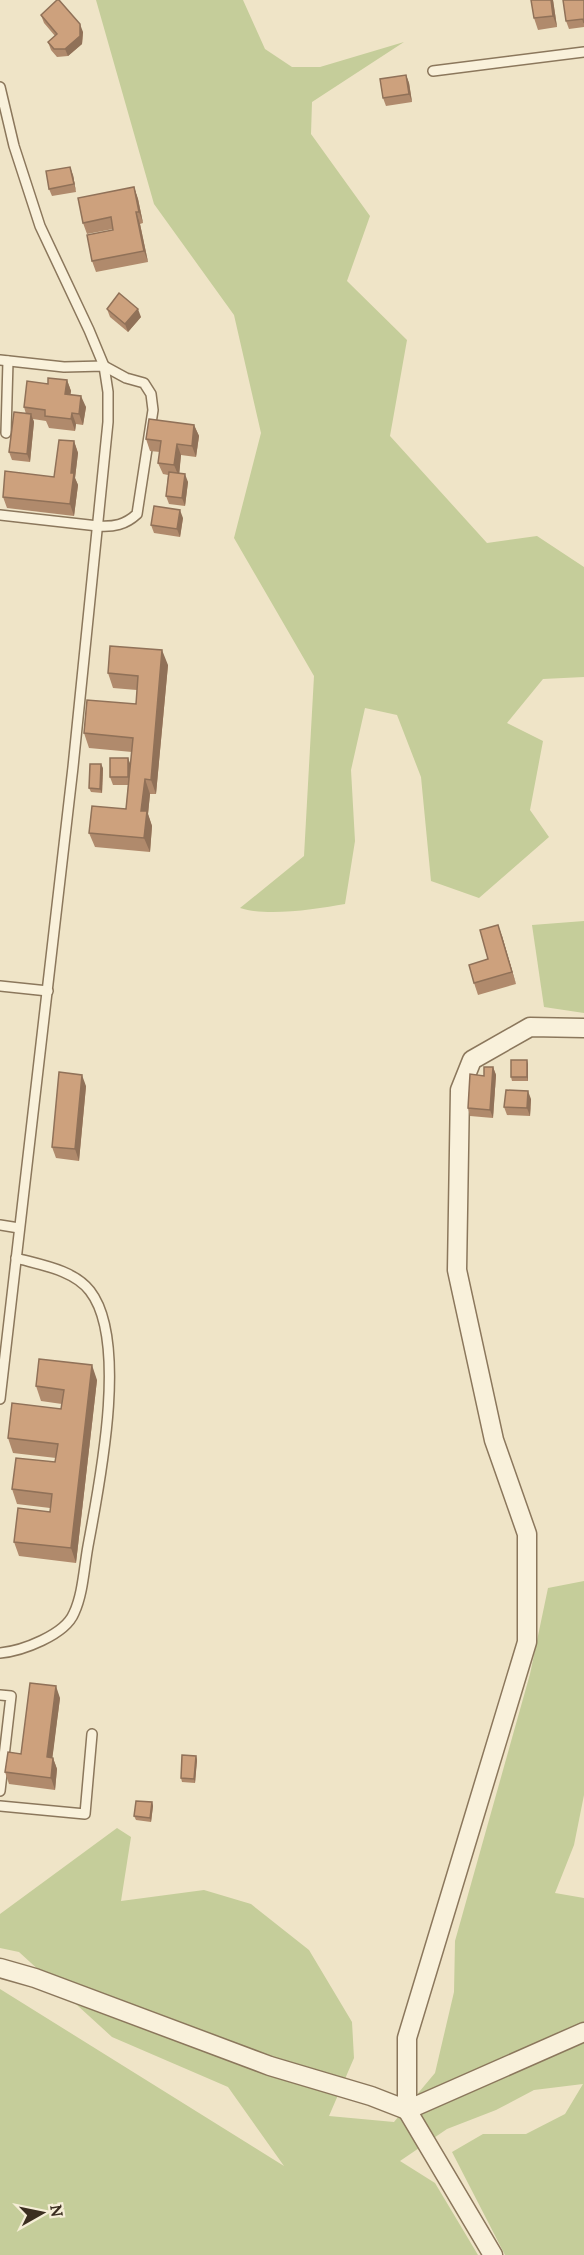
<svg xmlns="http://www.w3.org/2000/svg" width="584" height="2255" font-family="Lora,serif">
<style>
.green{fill:#c5cd9a}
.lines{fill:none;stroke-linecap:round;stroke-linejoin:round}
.lane-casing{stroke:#8b775c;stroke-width:12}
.street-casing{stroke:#8b775c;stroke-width:21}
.lane{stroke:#f9f1db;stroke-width:9}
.street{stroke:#f9f1db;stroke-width:18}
.wall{fill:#b08a6c}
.shaded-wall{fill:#907158}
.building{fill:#cda17d;stroke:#907158;stroke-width:1.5}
</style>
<rect width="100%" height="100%" fill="#efe4c7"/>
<!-- green -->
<g class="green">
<path d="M96 0H243L265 49 292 67H320L404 42 312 102 311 134 370 216 347 281 407 340 390 436 487 543 537 536 584 567V677L543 679 507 723 543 741 530 810 549 837 479 898 431 881 421 777 397 715 365 708 351 770 355 841 345 904C316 909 268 917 240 908L304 856 314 676 234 538 261 433 234 315 154 204Z"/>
<path d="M584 921V1013L544 1007 532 925Z"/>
<path d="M584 1581V1795L574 1845 555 1893 584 1898V2255H505L452 2152 483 2134H526L565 2114 583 2084 534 2090 496 2110 447 2129 400 2161 435 2183 478 2255H0V1989L284 2166 228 2087 112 2037 19 1952 0 1948V1914L117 1828 131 1837 121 1901 204 1890 251 1904 309 1950 352 2022 354 2058 329 2116 394 2122 435 2073 454 1992 455 1941 530 1674 548 1588Z"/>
</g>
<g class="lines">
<defs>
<g id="lane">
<path d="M433 71 584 52"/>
<path d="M0 87 14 146 40 226 89 330 104 366 108 392V422L73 767 0 1399"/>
<path d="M0 360 64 367 104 366 126 378 144 383 151 394 153 410 137 514C125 525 114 527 98 526L0 515"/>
<path d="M6 433 8 361"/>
<path d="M0 986 48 991"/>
<path d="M0 1225 19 1228"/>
<path d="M0 1653C22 1651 65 1635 74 1613 83 1594 84 1568 88 1546 99 1486 129 1341 90 1291 74 1270 41 1265 16 1258"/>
<path d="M0 1695 11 1696 0 1791"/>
<path d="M0 1806 85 1814 92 1734"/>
</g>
<g id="street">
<path d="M0 1968 35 1978 270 2066 371 2096 407 2110 584 2032"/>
<path d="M493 2255 407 2110V2038L527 1642V1534L494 1440 457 1270 460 1090 472 1060 530 1027 584 1028"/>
</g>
</defs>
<!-- lane casing -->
<use href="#lane" class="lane-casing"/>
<!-- street casing -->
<use href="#street" class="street-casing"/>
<!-- lane -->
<use href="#lane" class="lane"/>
<!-- street -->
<use href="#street" class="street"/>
</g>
<!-- wall -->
<g class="wall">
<path d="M531 0H553L557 27 538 30 534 18Z"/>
<path d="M584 0V27L569 29 566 21Z"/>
<path d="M41 15 83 32 82 44 68 56 57 57 51 50 48 42 55 36 44 23Z"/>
<path d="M406 75 409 83 412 102 386 106 383 98Z"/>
<path d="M73 175 76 192 52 196 49 189Z"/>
<path d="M134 187 138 199 143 223 140 224 148 262 96 272 92 261 113 229 87 234 83 223Z"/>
<path d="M107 309 141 317 128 332 110 317Z"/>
<path d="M67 380 71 391 70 395 86 407 83 425 76 424 75 431 49 428 46 421 33 419 34 422 30 462 12 460 9 452 26 414 24 407 48 384Z"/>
<path d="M194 425 199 436 196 457 181 455 179 473 188 482 185 506 169 504 166 496 168 475 163 474 158 463 160 452 150 451 146 439Z"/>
<path d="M74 441 78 453 75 478 78 485 74 516 7 508 3 497 54 477Z"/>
<path d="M183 518 180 537 154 533 151 525Z"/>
<path d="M168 665 156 794H150L148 814 152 826 150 852 95 847 89 833 126 809 128 785H113L110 777 128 758 130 765 132 752 89 748 84 733 136 704 137 690 113 688 108 673Z"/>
<path d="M103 768 102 793 91 792 89 788Z"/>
<path d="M502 936 516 984 478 995 474 983Z"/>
<path d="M528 1064V1081H512L511 1077Z"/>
<path d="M493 1067 496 1075 493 1118 470 1116 468 1108 484 1076Z"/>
<path d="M86 1086 79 1161 56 1158 52 1147Z"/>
<path d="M531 1099 530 1116 507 1115 504 1107Z"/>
<path d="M97 1380 76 1563 19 1556 14 1542 50 1512V1508L17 1504 12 1489 55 1462 56 1458 13 1453 8 1438 61 1409 62 1404 41 1401 36 1386Z"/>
<path d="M60 1698 52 1758H53L57 1769 55 1790 9 1784 5 1772 21 1754Z"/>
<path d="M196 1756 197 1760 195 1783 182 1782 181 1778Z"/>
<path d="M152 1802 153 1806 151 1822 136 1820 134 1816Z"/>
</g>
<!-- shaded-wall -->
<g class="shaded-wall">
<path d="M551 0H553L557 27 553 16Z"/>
<path d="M80 24 83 32 82 44 68 56 65 49Z"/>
<path d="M406 75 409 83 412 102 409 94Z"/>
<path d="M70 167 73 175 76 192 74 184Z"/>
<path d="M134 187 138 199 143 223 139 212Z"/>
<path d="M136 212 140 224 148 262 144 251Z"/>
<path d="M138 309 141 317 128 332 125 324Z"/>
<path d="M67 380 71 391 69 405 65 394Z"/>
<path d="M81 396 86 407 83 425 79 414Z"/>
<path d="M72 413 76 424 75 431 71 419Z"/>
<path d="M31 414 34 422 30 462 27 454Z"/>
<path d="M194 425 199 436 196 457 192 446Z"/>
<path d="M74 441 78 453 75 478 78 485 74 516 70 504 71 473Z"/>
<path d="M177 444 181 455 179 477 174 465Z"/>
<path d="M185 474 188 482 185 506 182 498Z"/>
<path d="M180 510 183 518 180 537 177 529Z"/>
<path d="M162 650 168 665 156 794 151 780Z"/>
<path d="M128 758 131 766V785L128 777Z"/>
<path d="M101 764 103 768 102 793 100 789Z"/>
<path d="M145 779 150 794 148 814 152 826 150 852 144 838 141 811Z"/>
<path d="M498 925 502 936 516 984 512 972Z"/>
<path d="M527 1060 528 1064V1081L527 1077Z"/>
<path d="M493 1067 496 1075 493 1118 490 1110Z"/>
<path d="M82 1075 86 1086 79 1161 75 1149Z"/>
<path d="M528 1091 531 1099 530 1116 527 1108Z"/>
<path d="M92 1365 97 1380 76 1563 71 1548Z"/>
<path d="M56 1686 60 1698 51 1769 47 1757Z"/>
<path d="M196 1756 197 1760 195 1783 194 1779Z"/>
<path d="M53 1758 57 1769 55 1790 51 1778Z"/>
<path d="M152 1802 153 1806 151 1822 150 1818Z"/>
</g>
<!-- building -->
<g class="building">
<path d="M57 0H59L80 24V36L65 49H54L48 42 57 34 41 15Z"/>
<path d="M531 0H551L553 16 534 18Z"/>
<path d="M563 0H584V23L583 19 566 21Z"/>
<path d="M406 75 409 94 383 98 380 79Z"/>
<path d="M70 167 74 184 49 189 46 171Z"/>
<path d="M134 187 139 212H136L144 251 92 261 87 235 113 230 111 217 83 223 78 198Z"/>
<path d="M119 293 138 309 125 324 107 309Z"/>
<path d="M48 378 67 380 65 394 81 396 79 414 72 413 71 419 45 416V410L24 407 27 381 48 384Z"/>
<path d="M14 412 31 414 27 454 9 452Z"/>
<path d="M149 419 194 425 192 446 177 444 174 465 158 463 161 441 146 439Z"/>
<path d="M59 440 74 441 71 473H74L70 504 3 497 5 471 54 477Z"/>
<path d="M169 472 185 474 182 498 166 496Z"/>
<path d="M154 506 180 510 177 529 151 525Z"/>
<path d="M110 646 162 650 151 780 145 779 141 811H147L144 838 89 833 92 806 126 809 133 738 84 733 87 700 136 704 138 676 108 673Z"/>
<rect x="110" y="758" width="18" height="19"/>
<path d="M90 764H101L100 789 89 788Z"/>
<path d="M498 925 512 972 474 983 469 965 488 959 480 930Z"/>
<rect x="511" y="1060" width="16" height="17"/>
<path d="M484 1067H493L490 1110 468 1108 470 1074 484 1076Z"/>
<path d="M59 1072 82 1075 75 1149 52 1147Z"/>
<path d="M506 1090 528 1091 527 1108 504 1107Z"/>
<path d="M39 1359 92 1365 71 1548 14 1542 18 1508 50 1512 52 1494 12 1489 16 1458 55 1462 58 1444 8 1438 12 1403 61 1409 64 1390 36 1386Z"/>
<path d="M30 1683 56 1686 47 1757 53 1758 51 1778 5 1772 8 1752 21 1754Z"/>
<path d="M182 1755 196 1756 194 1779 181 1778Z"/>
<path d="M136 1801 152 1802 150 1818 134 1816Z"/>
</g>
<!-- north arrow -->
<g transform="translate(42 2213) rotate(81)" stroke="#f6eed7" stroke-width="4.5" paint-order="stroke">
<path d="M0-4.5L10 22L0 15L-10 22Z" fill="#3b2e20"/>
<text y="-9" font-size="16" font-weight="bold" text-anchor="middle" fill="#3b2e20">N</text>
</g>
</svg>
